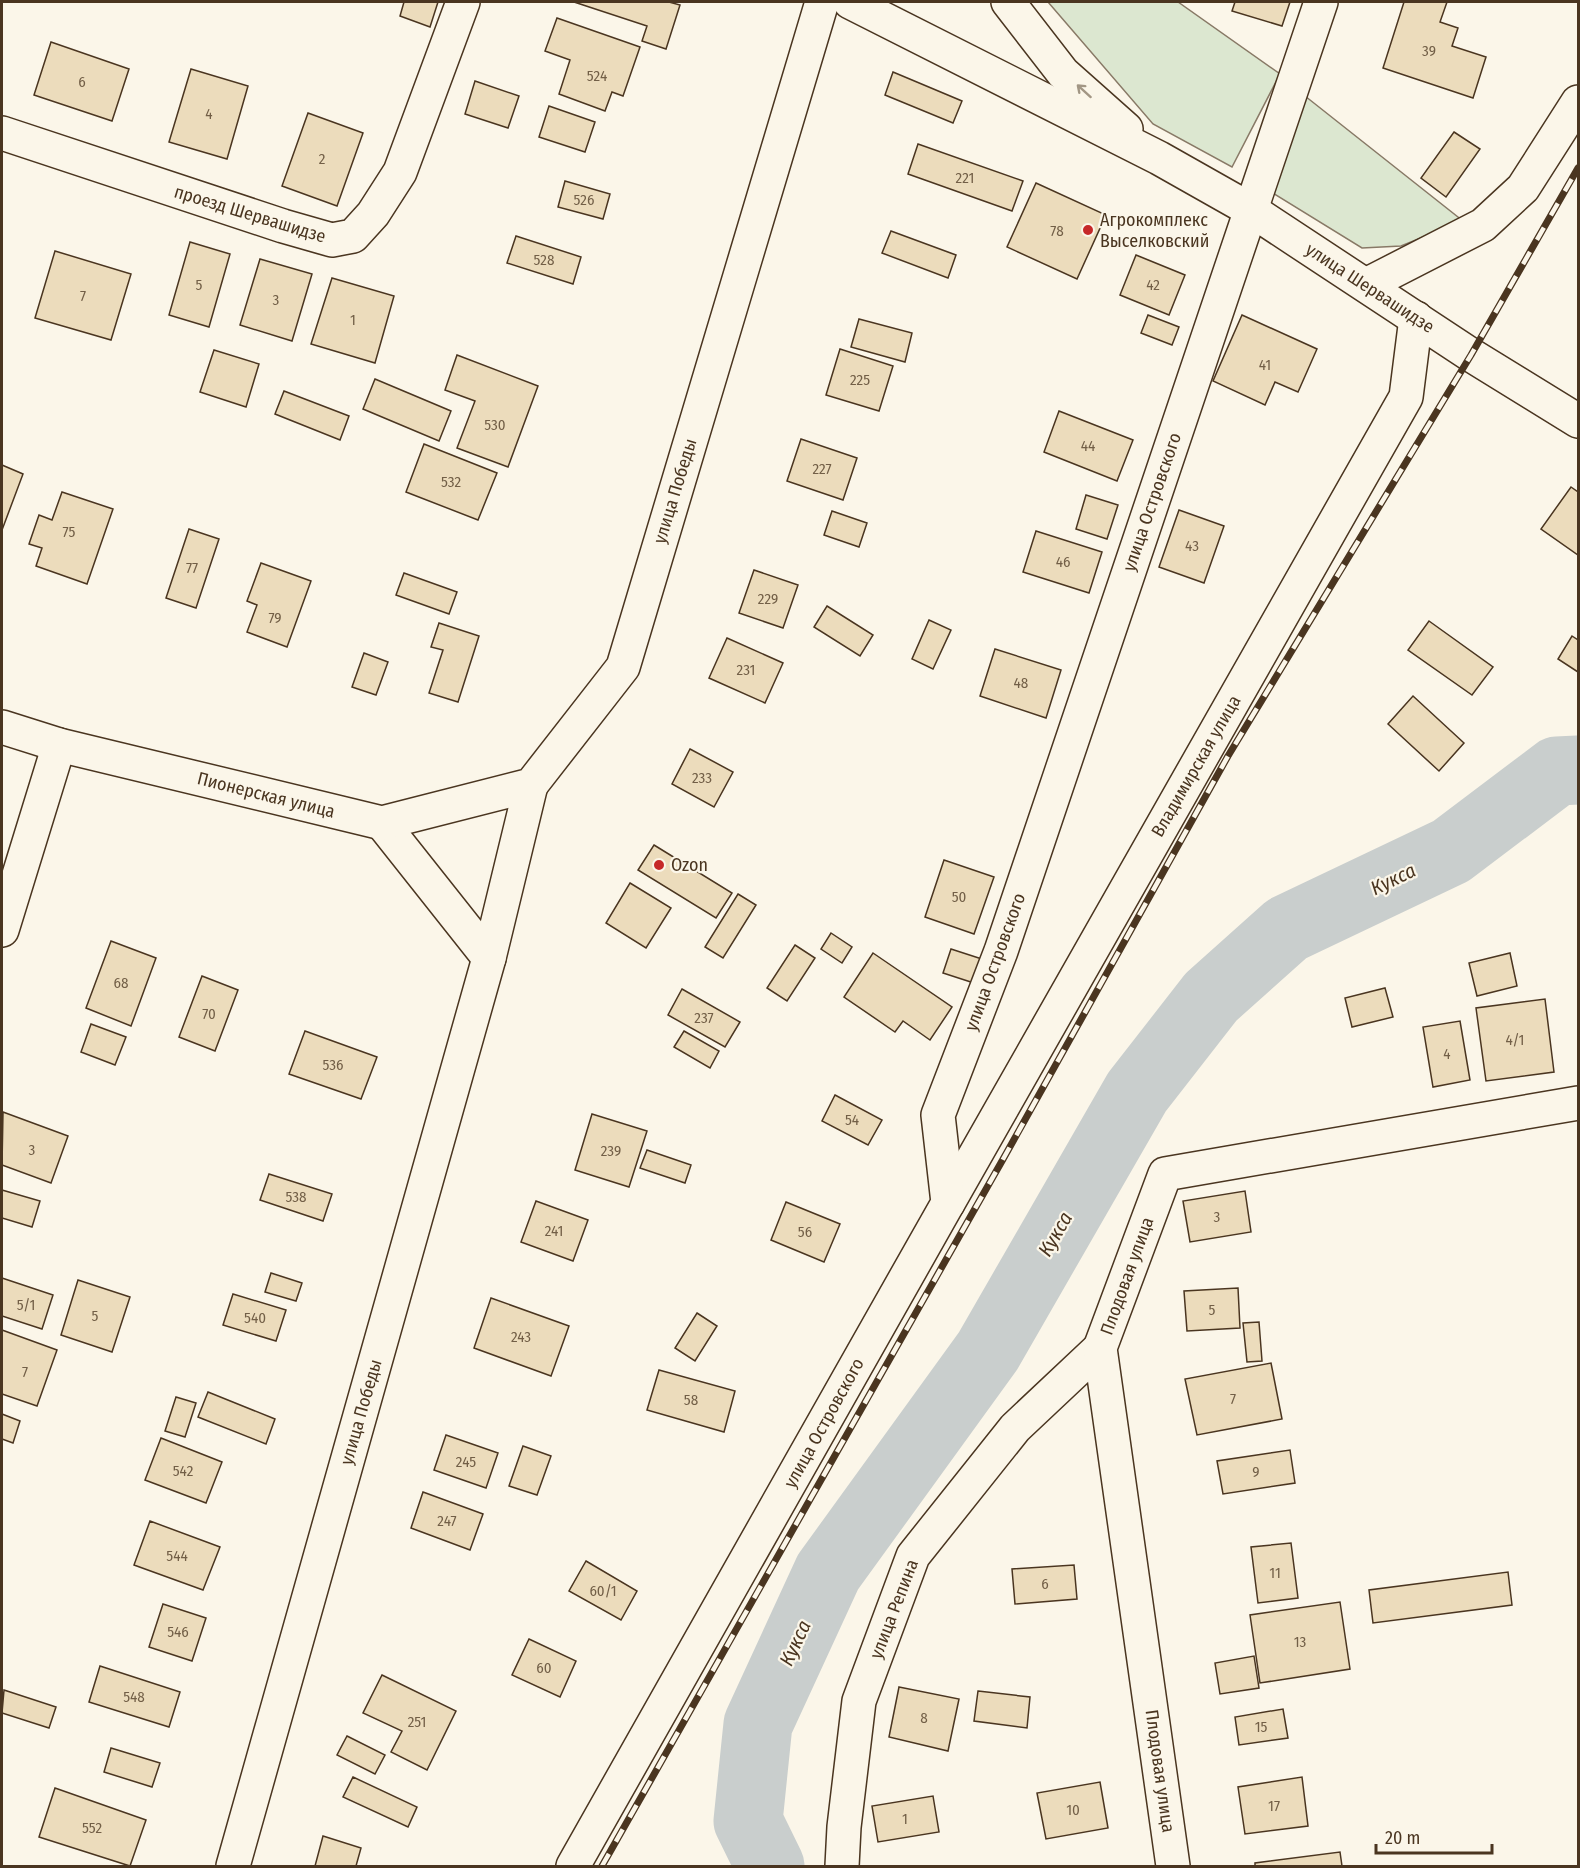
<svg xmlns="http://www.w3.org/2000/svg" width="1580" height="1868" font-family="'Fira Sans Condensed',sans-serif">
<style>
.green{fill:#dce7d0;stroke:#887966;stroke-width:1.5}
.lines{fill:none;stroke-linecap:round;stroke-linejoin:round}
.river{stroke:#c9cecd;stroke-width:69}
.building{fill:#ecdcbc;stroke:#4a3520;stroke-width:1.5}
.street-casing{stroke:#4a3520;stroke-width:36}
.secondary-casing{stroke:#4a3520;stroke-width:36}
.street{stroke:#fbf6e9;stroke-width:33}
.secondary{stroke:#fbf6e9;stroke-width:33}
.rail-casing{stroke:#4a3520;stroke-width:7}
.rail{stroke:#fbf6e9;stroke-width:4.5;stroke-dasharray:14;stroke-linecap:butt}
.oneway{stroke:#a29684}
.poi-dot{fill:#c62828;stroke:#fbf6e9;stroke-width:2}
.labels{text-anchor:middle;stroke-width:4.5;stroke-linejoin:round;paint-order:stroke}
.number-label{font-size:15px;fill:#725f47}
.street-label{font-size:18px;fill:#4a3520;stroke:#fbf6e9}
.poi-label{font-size:18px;fill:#4a3520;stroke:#fbf6e9;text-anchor:start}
.water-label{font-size:20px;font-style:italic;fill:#4a3520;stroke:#fbf6e9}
</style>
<rect width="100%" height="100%" fill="#fbf6e9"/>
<!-- green -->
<g class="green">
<path d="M1048 2H1178L1280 74 1232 167 1153 124Z"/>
<path d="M1305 96 1463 221 1401 246 1362 248 1271 192Z"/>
</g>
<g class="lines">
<!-- river -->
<path class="river" d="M770 1866 748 1821 758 1724 828 1572 988 1351 1137 1092 1211 997 1287 929 1451 851 1557 771 1578 770"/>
</g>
<!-- building -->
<g class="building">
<path d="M404 2H438L430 27 400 16Z"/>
<path d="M574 2H669L680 5 666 49 642 41 647 26Z"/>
<path d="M1235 2H1290L1282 26 1232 11Z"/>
<path d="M1404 2H1447L1440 22 1458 28 1452 46 1486 57 1473 98 1383 68Z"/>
<path d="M557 18 640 47 623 96 612 92 605 111 559 94 570 60 545 51Z"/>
<path d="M51 42 129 69 112 121 34 95Z"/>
<path d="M191 69 248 86 227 159 169 142Z"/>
<path d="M893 72 962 101 953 123 885 95Z"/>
<path d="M475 81 519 96 508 128 465 114Z"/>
<path d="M549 106 595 122 585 152 539 137Z"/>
<path d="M308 113 363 133 337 206 282 186Z"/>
<path d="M1454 132 1480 149 1446 197 1421 178Z"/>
<path d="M918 144 1023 181 1012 211 908 174Z"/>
<path d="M565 181 610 194 603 219 558 207Z"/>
<path d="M1036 183 1106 215 1077 279 1007 247Z"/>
<path d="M891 231 956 255 948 278 882 253Z"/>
<path d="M516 236 581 257 573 284 507 263Z"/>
<path d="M190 242 230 254 209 327 169 315Z"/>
<path d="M55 251 131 274 111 340 35 318Z"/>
<path d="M1136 255 1185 275 1169 315 1120 295Z"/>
<path d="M260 259 312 274 292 341 240 325Z"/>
<path d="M332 278 394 296 375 363 311 344Z"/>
<path d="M1148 315 1179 327 1172 345 1141 333Z"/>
<path d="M1242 315 1317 349 1298 392 1275 382 1265 405 1213 381Z"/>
<path d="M859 319 912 333 905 362 851 347Z"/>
<path d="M840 349 893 366 879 411 826 395Z"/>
<path d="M214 350 259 364 246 407 200 392Z"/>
<path d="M457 355 538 386 508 467 457 448 475 401 445 390Z"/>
<path d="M375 379 451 411 439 441 363 409Z"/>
<path d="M284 391 349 416 340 440 275 414Z"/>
<path d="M1059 411 1133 440 1117 481 1044 452Z"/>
<path d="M801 439 857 458 843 500 787 481Z"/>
<path d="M424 444 497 473 478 520 406 492Z"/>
<path d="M2 465 23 474 2 530Z"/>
<path d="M1571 487 1578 492V555L1541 529Z"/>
<path d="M62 492 113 509 87 584 36 566 42 548 29 544 39 515 52 520Z"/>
<path d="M1086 495 1118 505 1107 539 1076 529Z"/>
<path d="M1179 510 1224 526 1204 583 1159 567Z"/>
<path d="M832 511 867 523 859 547 824 535Z"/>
<path d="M189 529 219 539 196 608 166 598Z"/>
<path d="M1036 531 1102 552 1089 593 1023 572Z"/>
<path d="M261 563 311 581 287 647 247 632 257 605 247 601Z"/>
<path d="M754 570 798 585 783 628 739 613Z"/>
<path d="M404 573 457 592 449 614 396 595Z"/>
<path d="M827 606 873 635 860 656 814 627Z"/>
<path d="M929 620 951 630 933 669 912 659Z"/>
<path d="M1429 621 1493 667 1472 695 1408 650Z"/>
<path d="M439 623 479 636 458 702 429 693 443 650 431 647Z"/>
<path d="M1572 636 1578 640V672L1558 659Z"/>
<path d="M727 638 783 663 765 703 709 678Z"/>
<path d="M995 649 1061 670 1046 718 980 696Z"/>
<path d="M364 653 388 662 376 695 352 687Z"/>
<path d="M1413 696 1464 743 1439 771 1388 724Z"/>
<path d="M690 749 733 772 714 807 672 784Z"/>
<path d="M654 845 732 893 716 918 638 870Z"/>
<path d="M944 860 994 877 974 934 925 917Z"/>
<path d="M630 883 671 908 646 948 606 923Z"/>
<path d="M738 894 756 905 723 958 705 947Z"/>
<path d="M831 933 852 947 842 963 821 949Z"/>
<path d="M111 941 156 958 131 1026 86 1008Z"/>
<path d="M795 945 815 958 787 1001 767 988Z"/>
<path d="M951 949 985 960 977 984 943 973Z"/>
<path d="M873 953 952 1007 930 1040 903 1021 895 1032 844 997Z"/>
<path d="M1510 953 1517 986 1477 996 1469 963Z"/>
<path d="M202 976 238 990 215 1051 179 1037Z"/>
<path d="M1385 988 1393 1017 1352 1027 1345 998Z"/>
<path d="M682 989 740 1022 725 1047 668 1015Z"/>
<path d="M1545 999 1554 1072 1486 1081 1476 1008Z"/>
<path d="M1460 1021 1470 1080 1433 1087 1423 1027Z"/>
<path d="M91 1024 126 1037 115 1065 81 1052Z"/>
<path d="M305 1031 377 1057 361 1099 289 1074Z"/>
<path d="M684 1031 719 1051 710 1068 674 1047Z"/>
<path d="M835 1095 882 1120 868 1145 822 1121Z"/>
<path d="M3 1112 68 1136 51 1183 2 1165Z"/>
<path d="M592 1114 647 1131 629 1187 575 1170Z"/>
<path d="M647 1150 691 1165 685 1183 640 1168Z"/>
<path d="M269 1174 332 1194 323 1221 260 1200Z"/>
<path d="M2 1190 40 1201 32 1227 2 1218Z"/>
<path d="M1245 1191 1251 1232 1190 1242 1183 1201Z"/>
<path d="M536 1201 588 1220 573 1261 521 1242Z"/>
<path d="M786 1202 840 1224 824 1262 771 1240Z"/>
<path d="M271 1273 302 1283 296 1301 265 1292Z"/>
<path d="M2 1278 53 1295 42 1329 2 1316Z"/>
<path d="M78 1280 130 1297 112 1352 61 1335Z"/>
<path d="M1238 1288 1240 1328 1187 1331 1184 1291Z"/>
<path d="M233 1294 286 1310 276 1341 223 1325Z"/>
<path d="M491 1298 569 1326 551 1376 474 1348Z"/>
<path d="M697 1313 717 1326 695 1361 675 1348Z"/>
<path d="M1259 1322 1262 1361 1247 1362 1243 1323Z"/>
<path d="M2 1330 57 1350 37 1406 2 1394Z"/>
<path d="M1271 1363 1282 1419 1197 1435 1185 1379Z"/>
<path d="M659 1370 735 1391 724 1432 647 1410Z"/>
<path d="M208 1392 275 1419 266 1444 198 1417Z"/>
<path d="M176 1397 196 1403 185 1437 165 1431Z"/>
<path d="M2 1414 20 1421 13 1443 2 1439Z"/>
<path d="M446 1435 498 1453 486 1488 434 1470Z"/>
<path d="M161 1438 222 1462 206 1503 145 1480Z"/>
<path d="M523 1446 551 1456 537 1495 509 1486Z"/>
<path d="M1290 1450 1295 1483 1223 1494 1217 1461Z"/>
<path d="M423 1492 483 1514 470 1550 411 1528Z"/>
<path d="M150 1521 220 1547 203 1590 134 1565Z"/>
<path d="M1291 1543 1298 1598 1258 1603 1251 1547Z"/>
<path d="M586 1561 637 1591 621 1620 569 1591Z"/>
<path d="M1074 1565 1077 1599 1015 1604 1012 1569Z"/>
<path d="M1508 1572 1512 1605 1373 1623 1369 1590Z"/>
<path d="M1340 1602 1350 1669 1260 1683 1250 1615Z"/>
<path d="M163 1604 206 1618 192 1661 149 1647Z"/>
<path d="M529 1639 576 1661 560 1697 512 1675Z"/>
<path d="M1254 1656 1259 1688 1220 1694 1215 1663Z"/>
<path d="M100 1666 180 1692 169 1727 89 1702Z"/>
<path d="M382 1675 456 1711 427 1770 391 1752 402 1731 363 1713Z"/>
<path d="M899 1687 959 1699 948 1751 889 1737Z"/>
<path d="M4 1690 56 1707 49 1728 2 1713Z"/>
<path d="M978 1691 1030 1697 1027 1728 974 1721Z"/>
<path d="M1283 1709 1288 1738 1239 1745 1235 1717Z"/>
<path d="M347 1736 385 1755 375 1774 337 1755Z"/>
<path d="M111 1748 160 1763 152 1787 104 1772Z"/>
<path d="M353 1777 417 1807 408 1827 343 1797Z"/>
<path d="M1302 1777 1308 1826 1245 1834 1238 1787Z"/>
<path d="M1100 1782 1108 1828 1046 1839 1037 1793Z"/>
<path d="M55 1788 146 1820 130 1866 39 1837Z"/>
<path d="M933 1796 939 1832 878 1842 872 1806Z"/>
<path d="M323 1836 361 1848 356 1866H315Z"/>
<path d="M1340 1852 1342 1866H1255V1863Z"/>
</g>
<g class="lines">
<defs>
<g id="street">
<path d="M2 133 283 226 332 240 353 236 373 214 400 172 463 2"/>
<path d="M1366 285 1483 225 1523 188 1578 102"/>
<path d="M382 823 489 958"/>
<path d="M2 930 59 745"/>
<path d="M948 1203 1406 397 1416 318"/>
<path d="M233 1866 489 958 531 785"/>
<path d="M573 1866 948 1203 938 1115 1001 951 1321 2"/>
<path d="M842 1866 844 1827 859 1701 913 1556 1015 1428 1100 1348"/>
<path d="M1173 1866 1100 1348 1165 1174 1578 1103"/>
</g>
<g id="secondary">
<path d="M850 2 1159 158 1251 210 1471 355 1578 421"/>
<path d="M1008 2 1063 73 1126 129"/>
<path d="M2 727 59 745 382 823 531 785 623 667 822 2"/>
</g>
</defs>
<!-- street casing -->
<use href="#street" class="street-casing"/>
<!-- secondary casing -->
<use href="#secondary" class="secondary-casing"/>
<!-- street -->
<use href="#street" class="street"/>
<!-- secondary -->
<use href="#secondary" class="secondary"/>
<defs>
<path id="rail" d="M602 1866 1002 1161 1228 756 1471 355 1578 168"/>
</defs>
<!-- rail casing -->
<use href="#rail" class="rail-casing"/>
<!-- rail -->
<use href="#rail" class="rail"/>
</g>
<!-- one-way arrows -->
<defs><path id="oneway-shaft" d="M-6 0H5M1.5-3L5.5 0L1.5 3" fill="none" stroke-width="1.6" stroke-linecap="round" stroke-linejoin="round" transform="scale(1.5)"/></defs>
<use class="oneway" href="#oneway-shaft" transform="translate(1084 91) rotate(-138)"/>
<!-- markers -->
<g class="poi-dot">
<circle cx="1088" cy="230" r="6"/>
<circle cx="659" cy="865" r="6"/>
</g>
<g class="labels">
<!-- number labels -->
<g class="number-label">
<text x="1429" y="56">39</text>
<text x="597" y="81">524</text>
<text x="82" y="87">6</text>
<text x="209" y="119">4</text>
<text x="322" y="164">2</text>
<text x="965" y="183">221</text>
<text x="584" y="205">526</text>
<text x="1057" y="236">78</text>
<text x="544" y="265">528</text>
<text x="199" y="290">5</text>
<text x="1153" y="290">42</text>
<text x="83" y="301">7</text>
<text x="276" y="305">3</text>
<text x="353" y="325">1</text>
<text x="1265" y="370">41</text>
<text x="860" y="385">225</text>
<text x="495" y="430">530</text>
<text x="1088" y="451">44</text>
<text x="822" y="474">227</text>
<text x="451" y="487">532</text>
<text x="69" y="537">75</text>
<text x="1192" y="551">43</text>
<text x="1063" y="567">46</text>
<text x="192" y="573">77</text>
<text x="768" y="604">229</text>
<text x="275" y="623">79</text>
<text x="746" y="675">231</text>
<text x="1021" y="688">48</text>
<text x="702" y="783">233</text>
<text x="959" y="902">50</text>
<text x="121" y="988">68</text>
<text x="209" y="1019">70</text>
<text x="704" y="1023">237</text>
<text x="1515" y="1045">4/1</text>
<text x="1447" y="1059">4</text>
<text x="333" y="1070">536</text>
<text x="852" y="1125">54</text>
<text x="32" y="1155">3</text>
<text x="611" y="1156">239</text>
<text x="296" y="1202">538</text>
<text x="1217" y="1222">3</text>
<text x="554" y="1236">241</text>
<text x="805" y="1237">56</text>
<text x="26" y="1310">5/1</text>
<text x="1212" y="1315">5</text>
<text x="95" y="1321">5</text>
<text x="255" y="1323">540</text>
<text x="521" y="1342">243</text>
<text x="25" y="1377">7</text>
<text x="1233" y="1404">7</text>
<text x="691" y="1405">58</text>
<text x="466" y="1467">245</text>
<text x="183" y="1476">542</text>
<text x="1256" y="1477">9</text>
<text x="447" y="1526">247</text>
<text x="177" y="1561">544</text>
<text x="1275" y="1578">11</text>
<text x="1045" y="1589">6</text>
<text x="603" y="1596">60/1</text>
<text x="178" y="1637">546</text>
<text x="1300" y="1647">13</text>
<text x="544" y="1673">60</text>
<text x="134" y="1702">548</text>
<text x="924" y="1723">8</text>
<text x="417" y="1727">251</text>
<text x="1261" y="1732">15</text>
<text x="1274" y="1811">17</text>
<text x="1073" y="1815">10</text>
<text x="905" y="1824">1</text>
<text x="92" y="1833">552</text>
</g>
<!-- street labels -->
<g class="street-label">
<text transform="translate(250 214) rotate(17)" y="6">проезд Шервашидзе</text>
<text transform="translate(1370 288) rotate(33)" y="6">улица Шервашидзе</text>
<text transform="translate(675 491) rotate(-73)" y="6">улица Победы</text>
<text transform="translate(1152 502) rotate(-71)" y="6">улица Островского</text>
<text transform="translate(1196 766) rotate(-60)" y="6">Владимирская улица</text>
<text transform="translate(266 795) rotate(14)" y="6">Пионерская улица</text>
<text transform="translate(995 962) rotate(-70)" y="6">улица Островского</text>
<text transform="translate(1127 1276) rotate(-70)" y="6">Плодовая улица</text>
<text transform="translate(361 1412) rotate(-74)" y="6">улица Победы</text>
<text transform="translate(824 1423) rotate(-61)" y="6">улица Островского</text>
<text transform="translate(894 1609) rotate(-69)" y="6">улица Репина</text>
<text transform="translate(1160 1771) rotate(82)" y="6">Плодовая улица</text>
</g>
<!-- poi labels -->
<g class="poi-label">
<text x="1100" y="226">Агрокомплекс<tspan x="1100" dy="21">Выселковский</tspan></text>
<text x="671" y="871">Ozon</text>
</g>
<!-- water labels -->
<g class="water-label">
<text transform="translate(1393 879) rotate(-26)" y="7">Кукса</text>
<text transform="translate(1055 1234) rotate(-60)" y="7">Кукса</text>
<text transform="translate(795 1643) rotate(-65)" y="7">Кукса</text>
</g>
</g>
<!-- border -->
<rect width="1580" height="1868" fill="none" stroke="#4a3520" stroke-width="6"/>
<!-- scale -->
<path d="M1376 1844v9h116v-9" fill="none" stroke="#4a3520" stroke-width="3"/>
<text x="1385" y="1844" font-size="18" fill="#4a3520" stroke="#fbf6e9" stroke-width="4.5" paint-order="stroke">20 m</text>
</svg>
